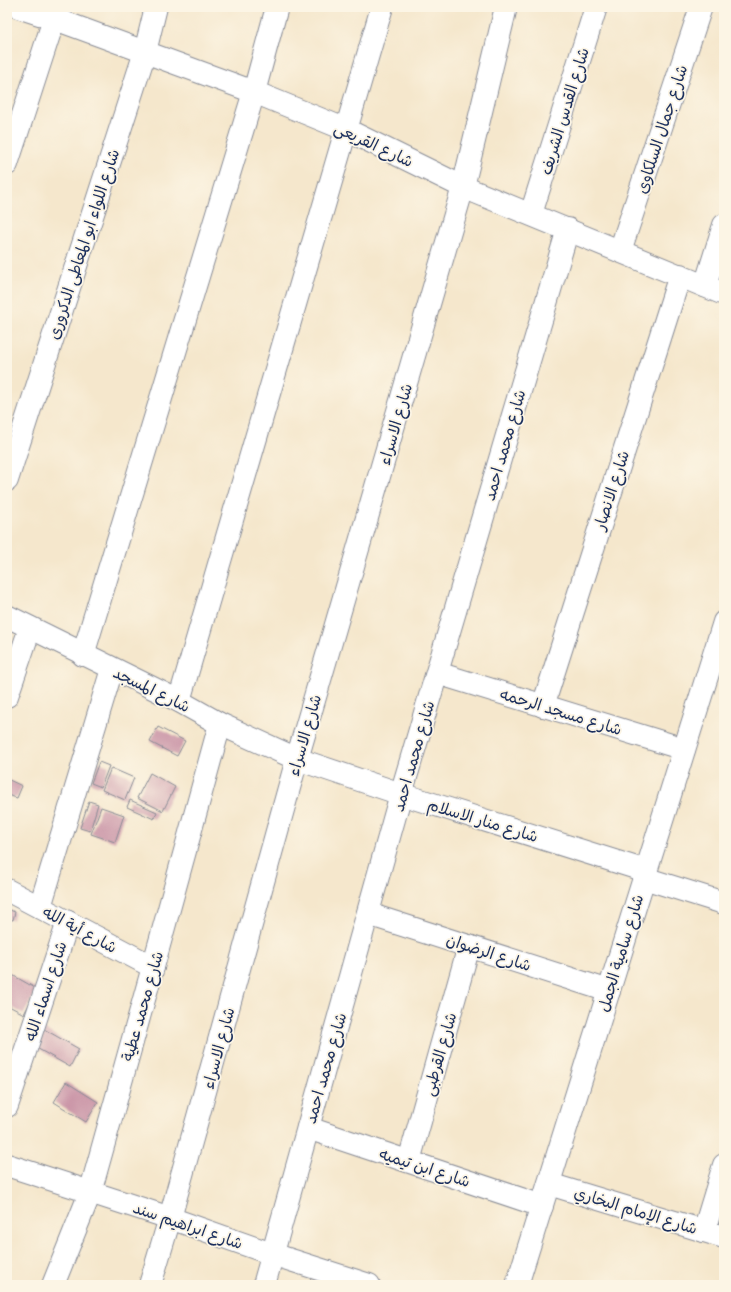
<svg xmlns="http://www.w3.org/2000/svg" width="731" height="1292" font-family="'Indie Flower','Playpen Sans Arabic',sans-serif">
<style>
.building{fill:#ca95a7}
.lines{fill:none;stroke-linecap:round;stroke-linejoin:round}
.minor-casing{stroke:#888b95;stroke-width:24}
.tertiary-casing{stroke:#888b95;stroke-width:24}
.minor{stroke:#fff;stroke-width:22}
.tertiary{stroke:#fff;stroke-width:22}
.labels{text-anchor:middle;stroke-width:3.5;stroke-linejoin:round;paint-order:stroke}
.street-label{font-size:16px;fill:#1b2f5e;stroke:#fcf5e5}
</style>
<rect width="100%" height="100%" fill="#fcf5e5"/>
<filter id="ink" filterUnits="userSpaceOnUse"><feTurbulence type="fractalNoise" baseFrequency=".025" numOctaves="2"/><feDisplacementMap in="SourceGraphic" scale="8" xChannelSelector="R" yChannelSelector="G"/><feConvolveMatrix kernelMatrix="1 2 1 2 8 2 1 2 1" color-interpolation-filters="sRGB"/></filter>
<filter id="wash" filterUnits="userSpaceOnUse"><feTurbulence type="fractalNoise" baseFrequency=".012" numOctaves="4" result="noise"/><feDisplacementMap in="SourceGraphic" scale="16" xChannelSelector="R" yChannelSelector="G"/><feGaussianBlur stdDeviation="0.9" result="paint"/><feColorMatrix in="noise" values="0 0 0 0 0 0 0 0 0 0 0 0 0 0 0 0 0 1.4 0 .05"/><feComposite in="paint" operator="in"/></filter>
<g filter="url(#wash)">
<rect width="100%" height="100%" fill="#f5e7cc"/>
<g id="blocks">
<!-- building -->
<g class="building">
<path d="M158 727 185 741 177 756 150 742Z"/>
<path d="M99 762 109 766 101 787 91 783Z"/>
<path d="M111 768 134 778 125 800 102 790Z"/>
<path d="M150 773 175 787 163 811 137 798Z"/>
<path d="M7 779 22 786 17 798 7 795Z"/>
<path d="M130 800 157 812 154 819 127 807Z"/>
<path d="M89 801 98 804 90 831 80 828Z"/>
<path d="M101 807 124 815 115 842 91 834Z"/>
<path d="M7 909 15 912 13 920 7 919Z"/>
<path d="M7 972 37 989 24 1014 7 1005Z"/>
<path d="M42 1028 79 1049 70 1067 33 1046Z"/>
<path d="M66 1082 98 1102 86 1122 54 1102Z"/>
</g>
</g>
</g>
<g filter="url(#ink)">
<use href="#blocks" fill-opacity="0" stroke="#888b95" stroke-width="1"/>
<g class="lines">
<defs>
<g id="minor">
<path d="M7 164 58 7"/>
<path d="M531 214 596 7"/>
<path d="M620 251 701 7"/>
<path d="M705 286 724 225"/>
<path d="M7 480 145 52 156 7"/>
<path d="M7 616 179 701 220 724 297 759 401 794 646 871"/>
<path d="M83 655 254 92 277 7"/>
<path d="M437 673 684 749"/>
<path d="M7 696 30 628"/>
<path d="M179 701 382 7"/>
<path d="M543 706 680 275"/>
<path d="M644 878 724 903"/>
<path d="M7 890 153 967"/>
<path d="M40 907 112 669"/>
<path d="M368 914 609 991"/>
<path d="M7 1106 68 922"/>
<path d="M308 1128 542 1206"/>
<path d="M409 1161 469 946"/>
<path d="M7 1165 170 1218 272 1254 369 1285"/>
<path d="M549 1184 724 1237"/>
<path d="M704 1231 724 1165"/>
<path d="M53 1285 90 1193 153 967 220 724"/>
<path d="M150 1285 170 1218 297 759 463 187 506 7"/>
<path d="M264 1285 401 794 568 229"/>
</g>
<g id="tertiary">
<path d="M18 7 55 19 254 92 347 130 463 187 724 294"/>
<path d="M517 1285 724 622"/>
</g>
</defs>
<!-- minor casing -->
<use href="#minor" class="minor-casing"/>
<!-- tertiary casing -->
<use href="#tertiary" class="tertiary-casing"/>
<!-- minor -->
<use href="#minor" class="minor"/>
<!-- tertiary -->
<use href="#tertiary" class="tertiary"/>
</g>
</g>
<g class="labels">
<!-- street labels -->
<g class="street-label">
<text transform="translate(564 111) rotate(-73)" y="6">شارع القدس الشريف</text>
<text transform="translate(661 129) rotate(-72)" y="6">شارع جمال السلكاوى</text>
<text transform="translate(374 144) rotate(25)" y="6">شارع القريعى</text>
<text transform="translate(83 244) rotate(-72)" y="6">شارع اللواء ابو المعاطى الدكرورى</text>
<text transform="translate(395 424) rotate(-74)" y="6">شارع الاسراء</text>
<text transform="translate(504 445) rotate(-74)" y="6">شارع محمد احمد</text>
<text transform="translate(611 490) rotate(-72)" y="6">شارع الانصار</text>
<text transform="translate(152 689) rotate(26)" y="6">شارع المسجد</text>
<text transform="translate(561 711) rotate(17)" y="6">شارع مسجد الرحمه</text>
<text transform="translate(304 735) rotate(-74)" y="6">شارع الاسراء</text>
<text transform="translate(413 756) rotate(-74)" y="6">شارع محمد احمد</text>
<text transform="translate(483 820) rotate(17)" y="6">شارع منار الاسلام</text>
<text transform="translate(80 929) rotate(28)" y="6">شارع أية الله</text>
<text transform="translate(489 952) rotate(18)" y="6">شارع الرضوان</text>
<text transform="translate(620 953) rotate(-73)" y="6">شارع سامية الجمل</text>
<text transform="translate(45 991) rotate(-72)" y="6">شارع اسماء الله</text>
<text transform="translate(142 1006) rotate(-74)" y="6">شارع محمد عطية</text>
<text transform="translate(218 1048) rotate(-75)" y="6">شارع الاسراء</text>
<text transform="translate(439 1054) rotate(-74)" y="6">شارع القرطبى</text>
<text transform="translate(325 1068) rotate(-74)" y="6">شارع محمد احمد</text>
<text transform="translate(425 1167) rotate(18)" y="6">شارع ابن تيميه</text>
<text transform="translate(636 1210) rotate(17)" y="6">شارع الإمام البخاري</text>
<text transform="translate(188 1225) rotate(19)" y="6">شارع ابراهيم سند</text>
</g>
</g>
<!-- margin -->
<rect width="731" height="1292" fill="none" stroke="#fcf5e5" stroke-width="24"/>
</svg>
